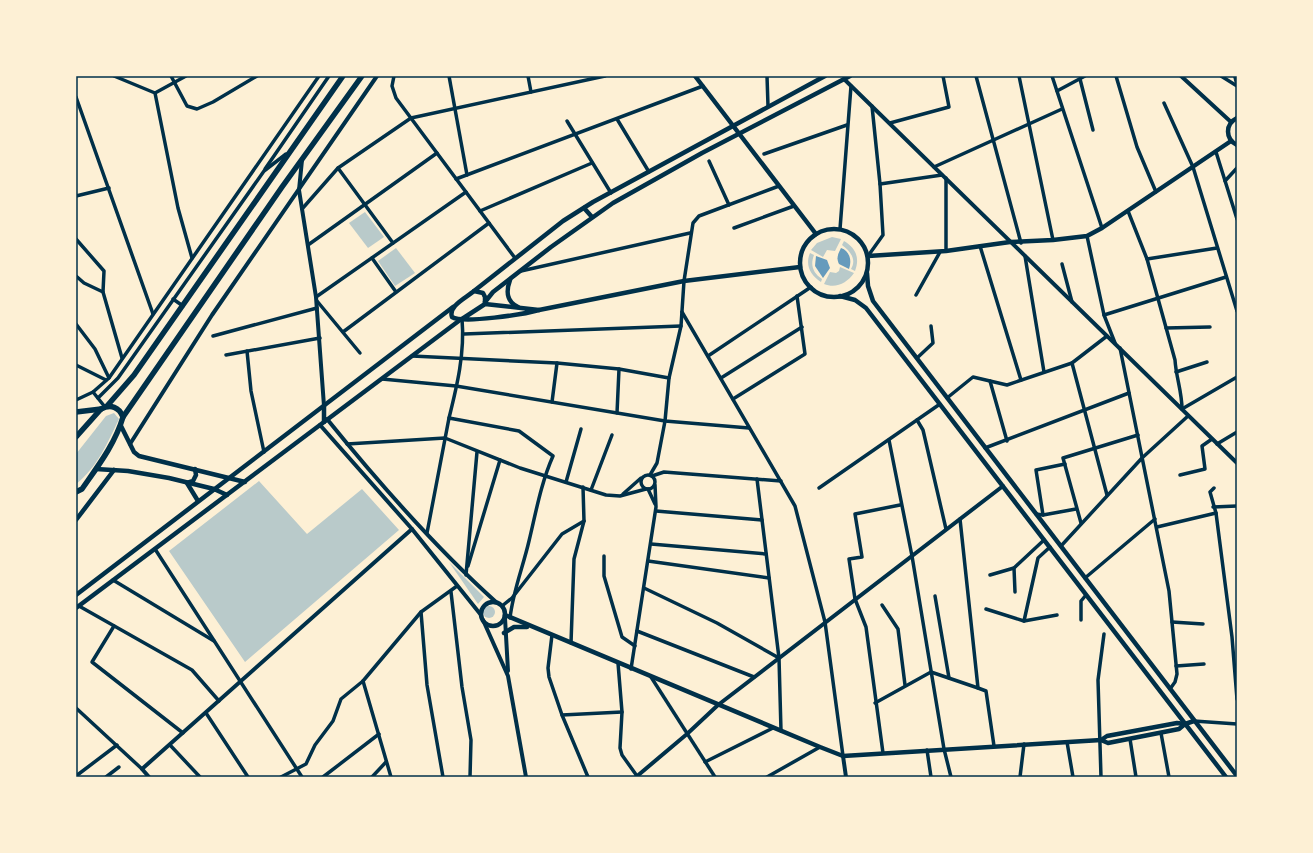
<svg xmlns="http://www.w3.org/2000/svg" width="1313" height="853" font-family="'PT Sans',sans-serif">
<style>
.green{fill:#b9caca}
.water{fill:#669bbc}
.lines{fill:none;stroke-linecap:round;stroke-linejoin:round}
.minor{stroke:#003049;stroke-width:3.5}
.tertiary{stroke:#003049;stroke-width:4}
.secondary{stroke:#003049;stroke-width:4.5}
.primary{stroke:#003049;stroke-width:5.5}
.neatline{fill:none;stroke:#003049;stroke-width:1.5}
</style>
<rect width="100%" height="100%" fill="#fdf0d5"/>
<!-- green -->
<g class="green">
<path d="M365 212 384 237 368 248 349 223Z"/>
<path d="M832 237 841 239 835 251 827 250 823 257 811 250 817 243Z"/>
<path d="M844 241C856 248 860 258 855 271L851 269C857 259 850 251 842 245Z"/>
<path d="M396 248 415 273 395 286 378 261Z"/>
<path d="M810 253 814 255C810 265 813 273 822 279L821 282C810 275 805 265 810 253Z"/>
<path d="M840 267 854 273C847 283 836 289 824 284L830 272 836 273 839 271Z"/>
<path d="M114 413 119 419C108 442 97 468 76 484V454L106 416Z"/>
<path d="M259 481 307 534 362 489 399 530 245 662 169 551Z"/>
<path d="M449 562 484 597 478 604Z"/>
<circle cx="489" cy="612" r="6"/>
</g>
<!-- water -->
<g class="water">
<path d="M841 248C850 251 852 261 849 269L839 264C836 258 838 254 841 248Z"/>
<path d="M816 256 827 260 830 268 823 278 815 266Z"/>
</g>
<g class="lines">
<!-- minor -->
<g class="minor">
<path d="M114 76 155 93 178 208 192 258"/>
<path d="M171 76 187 106 197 109 213 102 257 76"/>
<path d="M394 76 392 86 396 98 515 258"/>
<path d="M449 76 467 175"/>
<path d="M528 76 531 92"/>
<path d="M767 76 768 106"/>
<path d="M976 76 1021 243"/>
<path d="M1019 76 1053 240"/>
<path d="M1052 76 1102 228"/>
<path d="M1116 76 1137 147 1156 192"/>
<path d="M1221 76 1237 86"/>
<path d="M1080 79 1093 130"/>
<path d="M1057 91 1085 76"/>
<path d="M155 93 186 76"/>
<path d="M76 97 153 314"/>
<path d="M1164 103 1193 167 1237 311"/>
<path d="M617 119 649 172"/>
<path d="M567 121 611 193"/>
<path d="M890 123 949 107 943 76"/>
<path d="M1216 152 1237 219"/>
<path d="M764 154 847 125"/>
<path d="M709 161 729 205"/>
<path d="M934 167 1062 109"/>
<path d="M338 168 393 243"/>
<path d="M265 169 329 76"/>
<path d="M946 178V251"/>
<path d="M456 179 703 86"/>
<path d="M1225 181 1237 168"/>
<path d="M880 184 942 175"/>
<path d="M76 196 109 188"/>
<path d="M302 209 338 168 411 118 605 76"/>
<path d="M480 211 592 163"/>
<path d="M1128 211 1147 259 1175 360C1176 377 1182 392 1182 409"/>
<path d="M734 228 794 206"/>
<path d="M840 229 851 86"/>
<path d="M1087 236 1104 315 1115 343"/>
<path d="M76 239 104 271 103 292 122 358"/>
<path d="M308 245 437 153"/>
<path d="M980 246 1021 380"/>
<path d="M868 256 883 235 880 184 872 106"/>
<path d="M1025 256 1044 372"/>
<path d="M372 258 396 292"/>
<path d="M1147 259 1217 248"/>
<path d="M1062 264 1072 302"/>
<path d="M521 271 690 233"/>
<path d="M76 276 84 283 103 292"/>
<path d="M916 295 940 252"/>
<path d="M316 297 466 192"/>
<path d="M173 299 183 306"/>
<path d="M317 301 360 353"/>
<path d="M682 312 795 506 825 622 843 756"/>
<path d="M1104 315 1226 277"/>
<path d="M76 324 95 349 109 378"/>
<path d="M1166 328 1210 327"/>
<path d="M343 332 489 223"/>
<path d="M464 334 681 326"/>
<path d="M213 336 317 308"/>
<path d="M1120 348 1169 591 1177 674 1175 682 1170 689"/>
<path d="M247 351 251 391 264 452"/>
<path d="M226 355 320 338"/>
<path d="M412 356 557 363 619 369 669 378"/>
<path d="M708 356 811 287"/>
<path d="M917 358 933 343 931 326"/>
<path d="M1072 363 1107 495"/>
<path d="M76 365 106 380"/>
<path d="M1176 372 1207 362"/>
<path d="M721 378 802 327"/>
<path d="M382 379 456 386 665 421 749 428"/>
<path d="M990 381 1007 441"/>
<path d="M93 392 105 407"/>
<path d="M98 398 118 378 264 171 286 154"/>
<path d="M947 398 973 377 1007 385 1072 363 1107 336"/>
<path d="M733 399 805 354 797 296"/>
<path d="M76 400 93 392 109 378 319 76"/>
<path d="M552 402 557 363"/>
<path d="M1182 409 1237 377"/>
<path d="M617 413 619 369"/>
<path d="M449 418C457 386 465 353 462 319"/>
<path d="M917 420 923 430 946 529"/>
<path d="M889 440 912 556 944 749 951 777"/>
<path d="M347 444 445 438 520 468 606 495 620 496 646 489"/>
<path d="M1217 444 1237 432"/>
<path d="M985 448 1129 393"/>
<circle cx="648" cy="482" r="7"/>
<path d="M650 475 657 463 665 421 669 378 681 326 684 281 693 223 699 216 779 186"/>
<path d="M1180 475 1205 469 1202 446 1212 439"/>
<path d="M652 476 664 472 781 481"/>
<path d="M757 479 779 658 781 731"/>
<path d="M566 482 581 429"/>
<path d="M819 488 940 404"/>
<path d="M648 489 655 504"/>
<path d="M591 490 612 435"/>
<path d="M623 494 641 478"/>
<path d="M1213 507 1237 506"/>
<path d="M656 511 762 520"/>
<path d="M1216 513 1232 637 1237 699"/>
<path d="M1036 514 1043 515 1076 509"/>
<path d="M1043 515 1036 470 1065 464"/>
<path d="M960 519 978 688 986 691 994 746"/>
<path d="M1081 523 1063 458 1138 435"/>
<path d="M1157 527 1216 513 1210 492 1214 488"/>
<path d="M427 533 449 418 519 431 553 456C541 483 536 512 529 541 523 567 513 591 510 618"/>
<path d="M651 544 766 554"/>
<path d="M1061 546 1142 458 1188 416"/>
<path d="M155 549 302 777"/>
<path d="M604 556V576L622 637 635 646"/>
<path d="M648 561 769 578"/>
<path d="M468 566 500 460"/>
<path d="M1014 568 1015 592"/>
<path d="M466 575 477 452"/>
<path d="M990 575 1014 568 1044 540"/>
<path d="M1085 578 1155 519"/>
<path d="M113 580 214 641"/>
<path d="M644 588 717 623 779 658"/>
<path d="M451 592 462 687 471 740 470 777"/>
<path d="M935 596 949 678"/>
<path d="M882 605 898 629 905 685"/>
<path d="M79 606 192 670 219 701"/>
<path d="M502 606 512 598 562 534 584 521"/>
<path d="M986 609 1024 621 1057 615"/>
<path d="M421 612 427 685 443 777"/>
<path d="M1081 620V601L1086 595"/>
<path d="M1024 621 1038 558 1050 547"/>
<path d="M1172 622 1203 624"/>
<path d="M114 626 92 662 183 733"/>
<path d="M637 631 754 677"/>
<path d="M552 635 548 668 549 677 562 715 588 777"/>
<path d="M571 643 574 559 584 521 583 487"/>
<path d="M618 663 622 712 620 748 622 755 637 776"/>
<path d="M1176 666 1204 664"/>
<path d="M631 669 656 507 655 485"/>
<path d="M651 677 715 777"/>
<path d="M363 681 391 777"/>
<path d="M875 703 931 672 978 688"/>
<path d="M76 708 142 769"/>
<path d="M206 713 248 777"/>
<path d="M562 715 622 712"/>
<path d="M1194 721 1237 724"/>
<path d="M1161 733 1169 777"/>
<path d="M1130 739 1136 777"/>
<path d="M1067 742 1073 777"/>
<path d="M170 745 200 777"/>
<path d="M927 750 931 777"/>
<path d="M883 753 866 627 855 599 849 559 862 557 855 514 900 505"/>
<path d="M705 762 773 728"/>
<path d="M76 776 117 745"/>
<path d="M106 777 119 767"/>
<path d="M281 777 306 764 315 745 333 721 341 699 363 681 421 612 457 586"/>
<path d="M323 777 379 734"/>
<path d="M372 777 386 762"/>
<path d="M767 777 820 747"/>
<path d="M1020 777 1024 744"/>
<path d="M1101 777 1098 680 1104 634"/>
</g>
<!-- tertiary -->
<g class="tertiary">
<path d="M1181 76 1231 122"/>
<path d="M1235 76 1237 84"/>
<path d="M844 79 1237 463"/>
<path d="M302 160 299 190 316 297 324 406"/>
<path d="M327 419C378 482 436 548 496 602"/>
<path d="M320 425 412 529 481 615"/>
<path d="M130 444 212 315 377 76"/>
<path d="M505 618 508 671"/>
<path d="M483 620 508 676 526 777"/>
<path d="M843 756 846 777"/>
<path d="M149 777 142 769 412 529"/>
<path d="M636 777 687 734 718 705 1003 486"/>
</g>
<!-- secondary -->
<g class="secondary">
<path d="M695 76 816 234"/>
<path d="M1237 118C1225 124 1225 139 1237 145"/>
<path d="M584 208 592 217"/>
<circle cx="834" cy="263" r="34"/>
<path d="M868 256 946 251 1010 242 1053 240 1087 236 1102 228 1231 141"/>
<path d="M867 273 868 286 873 301 1237 776"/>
<path d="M510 280C506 291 506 301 518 307"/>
<path d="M474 291 563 221 593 202 825 76"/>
<path d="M840 296 855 300 866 308 1226 777"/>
<path d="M485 302 493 292 551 247 613 203 702 153 850 76"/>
<path d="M539 310 684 281 800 267"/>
<path d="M462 319 485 304V297L483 293 474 291C466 298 448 306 452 317 463 324 525 314 539 310L485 304"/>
<path d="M324 406V422"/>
<path d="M121 426 134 452 139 456 245 482"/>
<path d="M96 469 128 471 169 478 214 489 227 495"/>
<path d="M195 469 196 475 193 481 187 483 198 501"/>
<path d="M76 520 114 470"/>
<path d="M76 595 453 307"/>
<circle cx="493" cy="614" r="12"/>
<path d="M76 608 460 320"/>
<path d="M505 615 820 747 843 756 1101 740"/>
<path d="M504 633 514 627H527"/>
<path d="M1185 724 1179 729 1108 743 1101 740 1107 736 1177 723 1185 724 1194 721"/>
</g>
<!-- primary -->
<g class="primary">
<path d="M107 406 134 375 343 76"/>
<path d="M76 412 101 409"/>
<path d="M123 417 282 187 362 76"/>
<path d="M76 437 101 409C111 404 119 407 123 417 115 444 98 466 82 489L76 492"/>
</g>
</g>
<!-- border -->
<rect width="1313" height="853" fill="none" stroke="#fdf0d5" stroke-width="154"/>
<rect x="77" y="77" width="1159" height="699" class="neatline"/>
</svg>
